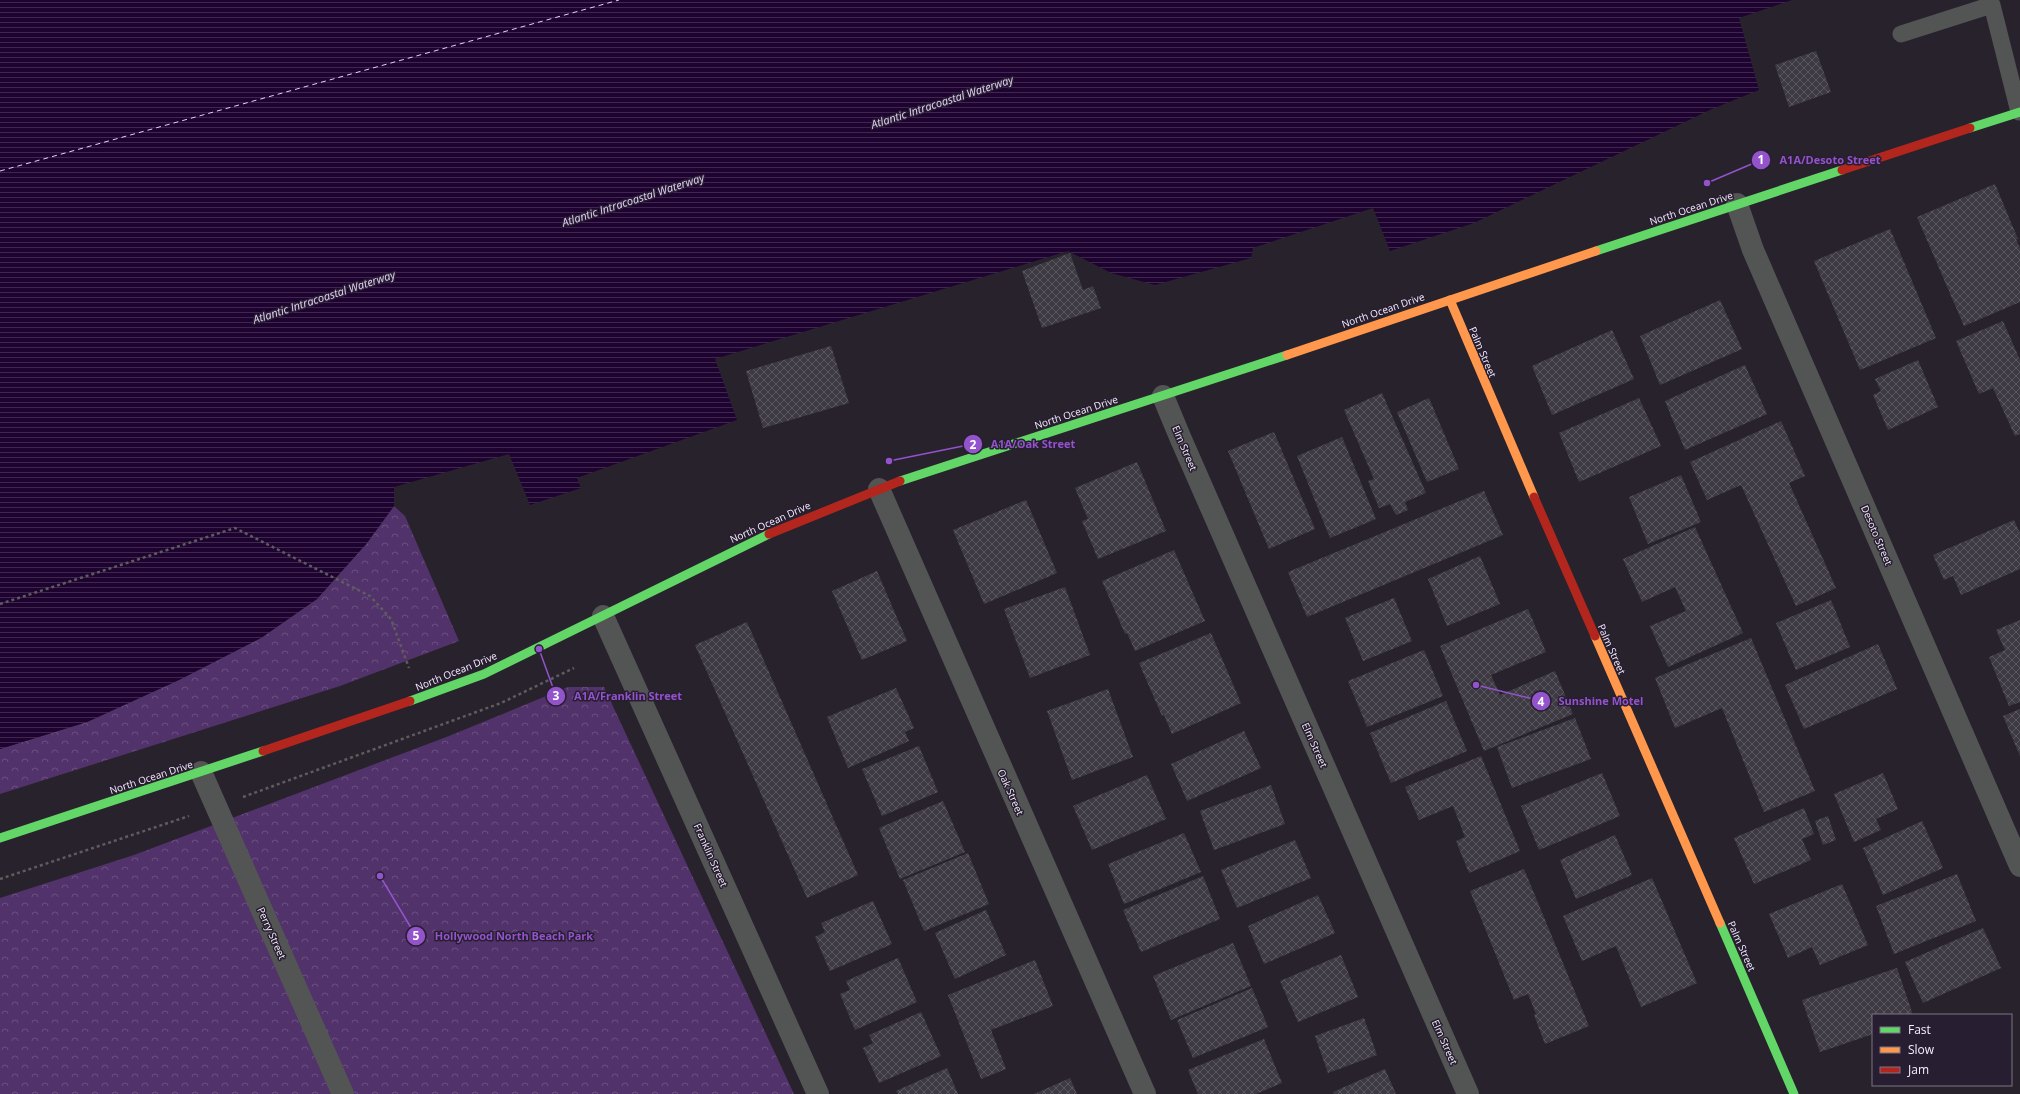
<svg xmlns="http://www.w3.org/2000/svg" width="2020" height="1094" font-family="'Open Sans',sans-serif">
<style>
.park{fill:url(#park-crowns)}
.water{fill:url(#water-rules)}
.lines{fill:none;stroke-linecap:round;stroke-linejoin:round}
.ferry{stroke:#e6d1fb;stroke-width:1;stroke-dasharray:5 4;stroke-linecap:butt}
.building{fill:url(#building-cross-hatch)}
.path{stroke:#5d5d5e;stroke-width:2.5;stroke-dasharray:3 3;stroke-linecap:butt}
.lane{stroke:#535454;stroke-width:17}
.street{stroke:#535454;stroke-width:22}
.fast{stroke:#63d668;stroke-width:9}
.slow{stroke:#ff974d;stroke-width:9}
.jam{stroke:#b3261e;stroke-width:9}
.labels{text-anchor:middle;stroke-width:3;stroke-linejoin:round;paint-order:stroke}
.street-label{font-size:10px;fill:#f5effc;stroke:#281e31}
.water-label{font-size:11px;font-style:italic;fill:#e6d1fb;stroke:#281e31}
.leader{fill:none;stroke:#9353cb;stroke-width:1.5}
.callout-dot{fill:#9353cb;stroke:#281e31;stroke-width:1.5}
.mark-label{font-size:12px;text-anchor:middle;font-weight:bold;fill:#fff}
.callout-label{font-size:11px;text-anchor:middle;font-weight:bold;fill:#9353cb;stroke:#281e31;stroke-width:3;stroke-linejoin:round;paint-order:stroke}
</style>
<defs>
<pattern id="park-crowns" width="20" height="18" patternUnits="userSpaceOnUse"><rect width="20" height="18" fill="#52326a"/><path d="M2 6a3 3 0 1 1 6 0M12 15a3 3 0 1 1 6 0" fill="none" stroke="#6c5080"/></pattern>
<pattern id="water-rules" width="6" height="5" patternUnits="userSpaceOnUse"><rect width="6" height="5" fill="#1e0330"/><path d="M0 2.5h6" fill="none" stroke="#3f284f"/></pattern>
<pattern id="building-cross-hatch" width="8" height="8" patternUnits="userSpaceOnUse"><rect width="8" height="8" fill="#3e3a43"/><path d="M0 0l8 8M0 8l8-8" fill="none" stroke="#5a575f"/></pattern>
</defs>
<rect width="100%" height="100%" fill="#28222d"/>
<!-- park -->
<g class="park">
<path d="M394 506 405 516 459 641 340 686 0 794V749L87 722 179 680 261 638 317 599 367 543Z"/>
<path d="M568 687H604L794 1094H0V898L134 855 449 736Z"/>
</g>
<!-- water -->
<path class="water" d="M0 0H1792L1739 18 1759 90 1712 109 1474 223 1390 251 1373 208 1253 248 1251 258 1155 285 1111 273 1068 251 715 359 737 420 577 478 581 488 530 505 509 454 394 487V506L367 543 317 599 261 638 179 680 87 722 0 749Z"/>
<g class="lines">
<!-- ferry -->
<path class="ferry" d="M0 171 619 0"/>
</g>
<!-- building -->
<g class="building">
<path d="M1816 51 1831 92 1789 107 1775 65Z"/>
<path d="M1995 184 2018 239H2016L2020 248V302L1964 326 1917 217Z"/>
<path d="M1890 229 1936 338 1860 370 1814 261Z"/>
<path d="M1070 253 1083 290 1093 286 1101 308 1042 328 1022 271Z"/>
<path d="M1720 300 1742 349 1660 385 1640 336Z"/>
<path d="M2003 321 2020 360V434L2015 436 1993 388 1979 394 1956 341Z"/>
<path d="M1612 330 1634 379 1552 415 1532 366Z"/>
<path d="M831 346 849 403 763 428 746 371Z"/>
<path d="M1918 360 1938 407 1888 430 1873 395 1881 391 1875 379Z"/>
<path d="M1745 365 1767 414 1685 450 1665 401Z"/>
<path d="M1382 393 1426 493 1405 502 1408 510 1396 515 1390 504 1379 508 1368 481 1374 479 1344 410Z"/>
<path d="M1429 398 1459 469 1427 482 1397 412Z"/>
<path d="M1639 398 1661 446 1579 482 1559 433Z"/>
<path d="M1781 421 1805 476 1789 483 1836 588 1796 606 1741 485 1707 500 1690 462Z"/>
<path d="M1274 432 1315 529 1269 549 1228 451Z"/>
<path d="M1342 437 1376 519 1330 538 1297 456Z"/>
<path d="M1137 462 1166 531 1098 559 1082 521 1088 519 1075 488Z"/>
<path d="M1681 475 1701 522 1648 544 1629 497Z"/>
<path d="M1484 491 1503 535 1307 617 1288 572Z"/>
<path d="M1026 500 1057 573 984 604 953 530Z"/>
<path d="M2014 520 2020 533V569L1961 595 1953 576 1944 580 1933 555Z"/>
<path d="M1695 527 1743 633 1668 667 1650 626 1686 611 1675 587 1642 602 1623 559Z"/>
<path d="M1174 550 1205 621 1135 651 1127 633 1125 634 1102 581Z"/>
<path d="M1480 556 1500 604 1447 626 1428 579Z"/>
<path d="M877 571 907 641 862 660 832 591Z"/>
<path d="M1065 587 1090 655 1030 678 1004 609Z"/>
<path d="M1394 598 1412 641 1363 661 1345 618Z"/>
<path d="M1831 600 1850 647 1796 670 1776 623Z"/>
<path d="M1528 609 1546 652 1491 675 1500 695 1555 671 1573 714 1484 751 1440 646Z"/>
<path d="M2020 620V702L2009 706 1989 657 2005 650 1996 630Z"/>
<path d="M747 622 858 875 807 898 695 645Z"/>
<path d="M1211 633 1241 703 1172 734 1164 715 1162 716 1139 663Z"/>
<path d="M1751 638 1815 791 1764 812 1722 708 1675 728 1655 678Z"/>
<path d="M1878 644 1897 689 1804 729 1785 685Z"/>
<path d="M1424 650 1443 696 1367 727 1348 681Z"/>
<path d="M896 688 914 728 905 732 909 741 848 768 827 717Z"/>
<path d="M1108 689 1133 757 1072 780 1047 711Z"/>
<path d="M1446 701 1467 751 1391 783 1370 733Z"/>
<path d="M2020 709V756L2003 716Z"/>
<path d="M1575 718 1591 759 1512 788 1497 747Z"/>
<path d="M1244 731 1261 768 1187 801 1171 764Z"/>
<path d="M919 746 938 792 882 816 862 769Z"/>
<path d="M1481 756 1520 851 1469 873 1456 841 1465 837 1453 806 1419 820 1405 787Z"/>
<path d="M1602 773 1620 816 1539 850 1521 806Z"/>
<path d="M1883 773 1898 809 1876 819 1881 830 1854 842 1834 794Z"/>
<path d="M1147 775 1166 819 1092 850 1073 806Z"/>
<path d="M1271 785 1285 824 1214 850 1200 811Z"/>
<path d="M943 801 965 852 900 879 879 828Z"/>
<path d="M1804 808 1814 834 1802 839 1811 860 1754 884 1734 838Z"/>
<path d="M1828 816 1836 840 1823 845 1815 821Z"/>
<path d="M1922 821 1943 868 1883 895 1863 848Z"/>
<path d="M1184 833 1201 872 1124 904 1108 864Z"/>
<path d="M1615 835 1632 875 1576 899 1560 860Z"/>
<path d="M1295 840 1311 878 1237 908 1221 870Z"/>
<path d="M968 853 989 904 924 931 903 880Z"/>
<path d="M1524 869 1589 1026 1545 1044 1534 1015 1536 1014 1528 994 1514 1000 1470 891Z"/>
<path d="M1957 874 1976 921 1894 954 1876 906Z"/>
<path d="M1203 876 1220 919 1141 952 1123 910Z"/>
<path d="M1652 878 1697 983 1641 1007 1616 946 1582 961 1563 916Z"/>
<path d="M1842 884 1868 945 1820 965 1812 947 1788 958 1769 914Z"/>
<path d="M1318 895 1335 933 1264 964 1248 926Z"/>
<path d="M873 901 892 944 830 971 815 937 825 932 821 923Z"/>
<path d="M986 910 1006 955 955 979 935 933Z"/>
<path d="M1983 928 2001 968 1923 1003 1905 962Z"/>
<path d="M1233 943 1251 986 1171 1020 1153 976Z"/>
<path d="M1341 955 1358 997 1298 1022 1280 981Z"/>
<path d="M898 958 917 1002 855 1030 840 994 850 990 846 981Z"/>
<path d="M1035 960 1053 1006 991 1030 1006 1069 981 1079 948 995Z"/>
<path d="M1897 968 1913 1015H1873V1034L1820 1052 1802 1000Z"/>
<path d="M1252 988 1268 1027 1193 1058 1177 1020Z"/>
<path d="M921 1012 941 1056 879 1083 863 1048 873 1043 869 1035Z"/>
<path d="M1364 1018 1377 1055 1328 1073 1315 1036Z"/>
<path d="M1264 1039 1282 1083 1256 1094H1198L1188 1070Z"/>
<path d="M947 1068 958 1094H898L896 1091Z"/>
<path d="M1385 1069 1396 1094H1334L1333 1092Z"/>
<path d="M1070 1078 1077 1094H1034Z"/>
</g>
<g class="lines">
<!-- path -->
<g class="path">
<path d="M0 604 235 528 370 596 391 619 409 668"/>
<path d="M243 797 501 703 574 668"/>
<path d="M0 879 189 816"/>
</g>
<!-- lane -->
<path class="lane" d="M1901 34 1992 5 2019 112"/>
<!-- street -->
<g class="street">
<path d="M1737 204 1753 250 2020 866"/>
<path d="M1163 396 1180 437 1468 1094"/>
<path d="M879 489 1145 1094"/>
<path d="M603 616 818 1094"/>
<path d="M201 772 343 1094"/>
</g>
<!-- fast -->
<g class="fast">
<path d="M1970 128 2020 112"/>
<path d="M1596 251 1842 170"/>
<path d="M900 481 1287 355"/>
<path d="M410 701 484 674 769 534"/>
<path d="M0 838 263 751"/>
<path d="M1720 923 1794 1094"/>
</g>
<!-- slow -->
<g class="slow">
<path d="M1450 300 1534 497"/>
<path d="M1287 355 1596 251"/>
<path d="M1595 636 1720 923"/>
</g>
<!-- jam -->
<g class="jam">
<path d="M1842 170 1970 128"/>
<path d="M1534 497 1595 636"/>
<path d="M769 534 900 481"/>
<path d="M263 751 410 701"/>
</g>
</g>
<g class="labels">
<!-- street labels -->
<g class="street-label">
<text transform="translate(1691 208) rotate(-18)" y="4">North Ocean Drive</text>
<text transform="translate(1383 310) rotate(-19)" y="4">North Ocean Drive</text>
<text transform="translate(1483 352) rotate(67)" y="4">Palm Street</text>
<text transform="translate(1076 412) rotate(-18)" y="4">North Ocean Drive</text>
<text transform="translate(1185 448) rotate(67)" y="4">Elm Street</text>
<text transform="translate(770 522) rotate(-24)" y="4">North Ocean Drive</text>
<text transform="translate(1877 535) rotate(67)" y="4">Desoto Street</text>
<text transform="translate(1612 649) rotate(66)" y="4">Palm Street</text>
<text transform="translate(456 671) rotate(-22)" y="4">North Ocean Drive</text>
<text transform="translate(1315 745) rotate(66)" y="4">Elm Street</text>
<text transform="translate(151 777) rotate(-18)" y="4">North Ocean Drive</text>
<text transform="translate(1011 792) rotate(66)" y="4">Oak Street</text>
<text transform="translate(711 855) rotate(66)" y="4">Franklin Street</text>
<text transform="translate(272 933) rotate(66)" y="4">Perry Street</text>
<text transform="translate(1742 946) rotate(66)" y="4">Palm Street</text>
<text transform="translate(1445 1042) rotate(66)" y="4">Elm Street</text>
</g>
<!-- water labels -->
<g class="water-label">
<text transform="translate(942 102) rotate(-18)" y="4">Atlantic Intracoastal Waterway</text>
<text transform="translate(633 200) rotate(-18)" y="4">Atlantic Intracoastal Waterway</text>
<text transform="translate(324 297) rotate(-18)" y="4">Atlantic Intracoastal Waterway</text>
</g>
</g>
<!-- callouts -->
<path class="leader" d="M1707 183L1761 160M889 461L973 444M539 649L556 696M1476 685L1541 701M380 876L416 936"/>
<g class="callout-dot">
<circle cx="1707" cy="183" r="4"/>
<circle cx="889" cy="461" r="4"/>
<circle cx="539" cy="649" r="4"/>
<circle cx="1476" cy="685" r="4"/>
<circle cx="380" cy="876" r="4"/>
<circle cx="1761" cy="160" r="10"/>
<circle cx="973" cy="444" r="10"/>
<circle cx="556" cy="696" r="10"/>
<circle cx="1541" cy="701" r="10"/>
<circle cx="416" cy="936" r="10"/>
</g>
<g class="mark-label">
<text x="1761" y="164">1</text>
<text x="973" y="449">2</text>
<text x="556" y="700">3</text>
<text x="1541" y="706">4</text>
<text x="416" y="940">5</text>
</g>
<g class="callout-label">
<text x="1830" y="164">A1A/Desoto Street</text>
<text x="1033" y="448">A1A/Oak Street</text>
<text x="628" y="700">A1A/Franklin Street</text>
<text x="1601" y="705">Sunshine Motel</text>
<text x="514" y="940">Hollywood North Beach Park</text>
</g>
<!-- legend -->
<rect x="1872" y="1014" width="140" height="72" fill="#281e31" stroke="#7a7282"/>
<rect x="1880" y="1027" width="20" height="6" fill="#63d668" stroke="#7a7282"/>
<text x="1908" y="1034" font-size="12" fill="#f5effc">Fast</text>
<rect x="1880" y="1047" width="20" height="6" fill="#ff974d" stroke="#7a7282"/>
<text x="1908" y="1054" font-size="12" fill="#f5effc">Slow</text>
<rect x="1880" y="1067" width="20" height="6" fill="#b3261e" stroke="#7a7282"/>
<text x="1908" y="1074" font-size="12" fill="#f5effc">Jam</text>
</svg>
